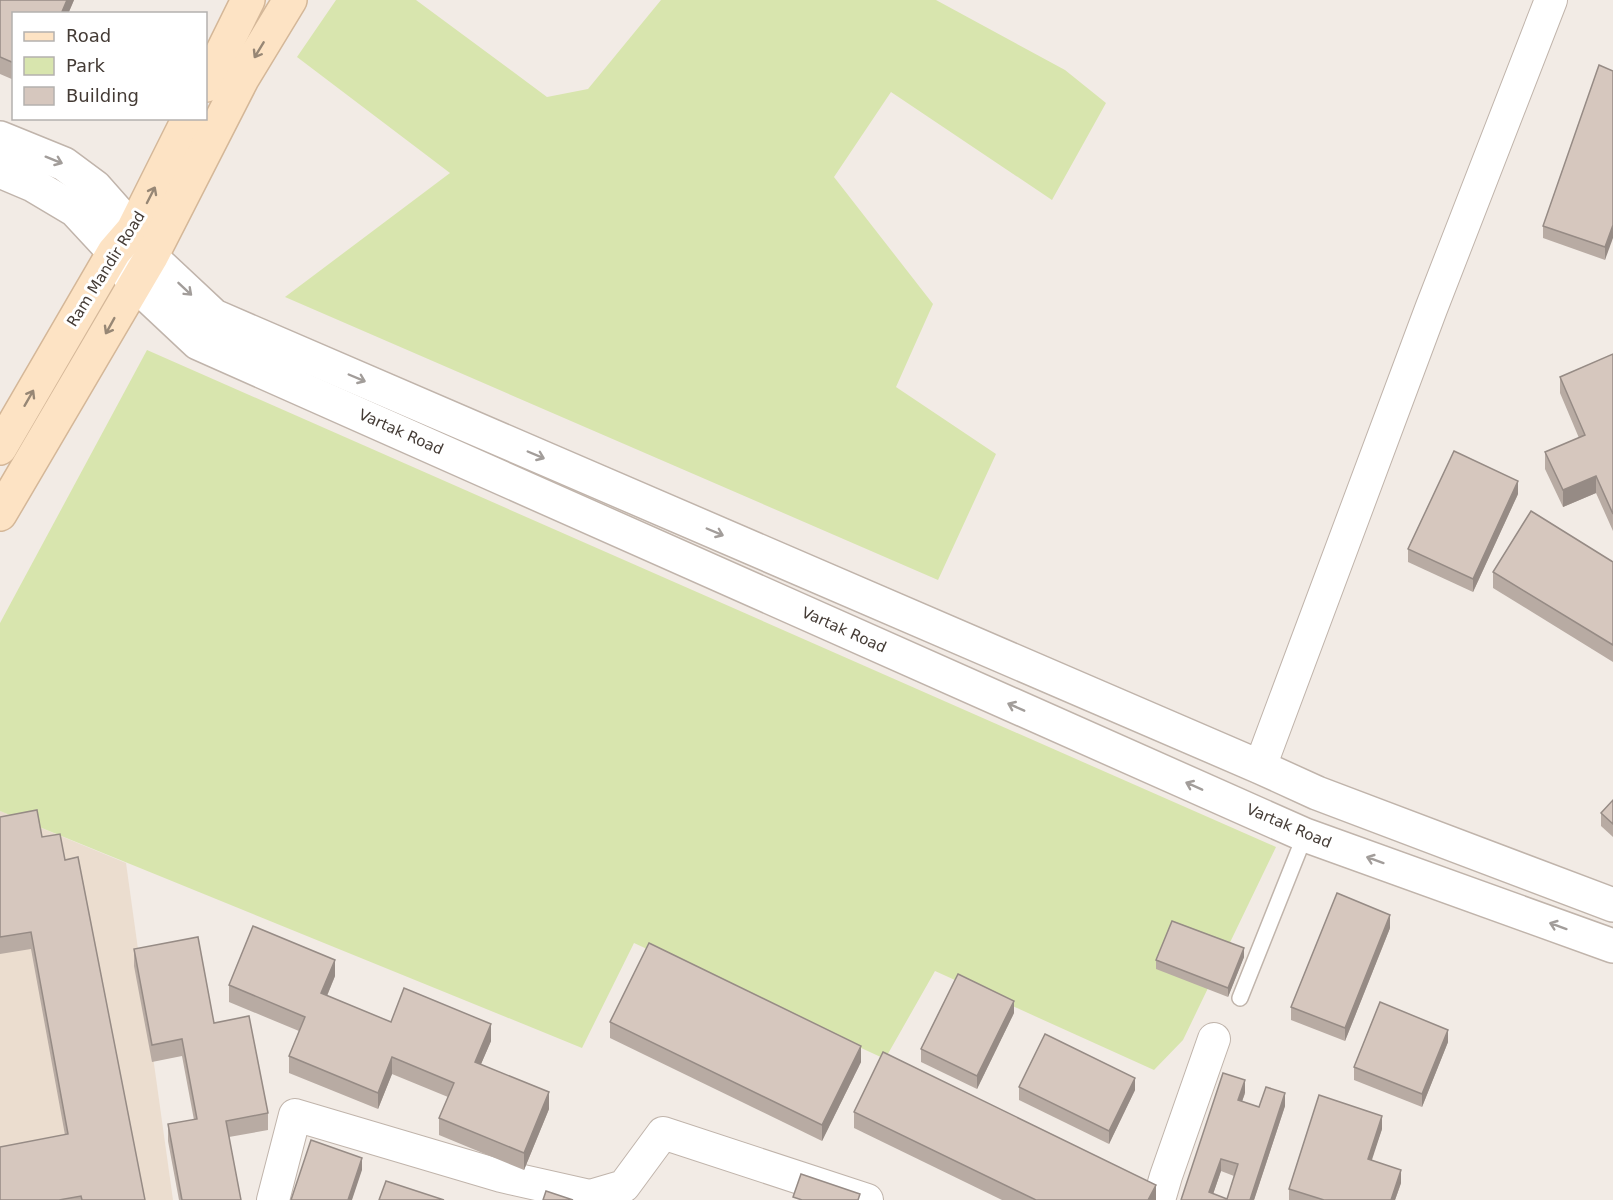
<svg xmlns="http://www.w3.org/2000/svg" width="1613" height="1200" font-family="'DejaVu Sans',sans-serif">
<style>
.education{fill:#ebddcf}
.green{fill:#d8e5ae}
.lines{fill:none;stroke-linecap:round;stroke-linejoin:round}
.service-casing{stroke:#c0b4ab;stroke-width:18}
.minor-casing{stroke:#c0b4ab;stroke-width:34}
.tertiary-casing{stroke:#c0b4ab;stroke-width:36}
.secondary-casing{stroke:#d4b798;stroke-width:36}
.service{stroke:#fff;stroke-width:15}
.minor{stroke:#fff;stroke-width:32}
.tertiary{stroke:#fff;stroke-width:33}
.secondary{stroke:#fde3c4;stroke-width:33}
.wall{fill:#b8aba3;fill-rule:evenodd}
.shaded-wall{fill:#968b85}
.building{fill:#d6c7be;stroke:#968b85;stroke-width:1.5;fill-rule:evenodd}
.oneway{stroke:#978775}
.oneway2{stroke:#a29d9a}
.labels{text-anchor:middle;stroke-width:6;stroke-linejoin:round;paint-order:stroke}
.street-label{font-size:15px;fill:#443b35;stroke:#fff}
</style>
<rect width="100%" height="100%" fill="#f2ebe5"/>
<!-- education -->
<path class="education" d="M0 811 126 863 173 1200H0Z"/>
<!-- green -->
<g class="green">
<path d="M336 0H416L547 97 588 89 661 0H936L1065 70 1106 103 1052 200 891 92 834 177 933 304 896 387 996 454 938 580 285 297 450 173 297 57Z"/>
<path d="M147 350 1276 847 1183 1040 1154 1070 935 971 885 1059 634 943 582 1048 0 811V623Z"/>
</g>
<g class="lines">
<defs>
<path id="service" d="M1240 998 1305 835"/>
<g id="minor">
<path d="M1260 767 1431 309 1551 0"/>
<path d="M273 1200 295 1115 501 1176 590 1196 624 1186 663 1133 867 1200"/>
<path d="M1159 1200 1166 1176 1214 1039"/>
</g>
<g id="tertiary">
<path d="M0 138 64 164 95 187 133 230 151 257 214 316 1260 767 1317 793 1613 905"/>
<path d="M0 171 33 185 75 210 114 252 134 283 198 343 1305 835 1613 946"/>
</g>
<g id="secondary">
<path d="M206 85 248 0"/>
<path d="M0 448 114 252 133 230 189 118"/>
<path d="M0 514 151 257 242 79 290 0"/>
</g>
</defs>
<!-- service casing -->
<use href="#service" class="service-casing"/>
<!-- minor casing -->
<use href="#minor" class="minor-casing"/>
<!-- tertiary casing -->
<use href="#tertiary" class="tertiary-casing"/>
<!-- secondary casing -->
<use href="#secondary" class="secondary-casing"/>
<!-- service -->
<use href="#service" class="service"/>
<!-- minor -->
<use href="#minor" class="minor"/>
<!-- tertiary -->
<use href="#tertiary" class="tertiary"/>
<!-- secondary -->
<use href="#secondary" class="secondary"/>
</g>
<!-- wall -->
<g class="wall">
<path d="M0 0H74L68 14H14V80L0 74Z"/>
<path d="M1613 71 1605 260 1543 238V226Z"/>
<path d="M1613 354V531L1596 493 1563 507 1545 469V452L1579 438 1560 393V377Z"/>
<path d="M1518 494 1473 592 1408 562V549Z"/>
<path d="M1613 562V662L1493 588V572Z"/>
<path d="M1613 800V837L1601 826V813Z"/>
<path d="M0 817 42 837 65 860 145 1200H0L65 1135 31 949 0 954Z"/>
<path d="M1390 928 1345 1041 1291 1020V1007Z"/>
<path d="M134 949 214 1023 268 1113V1130L229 1137 241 1200H179L168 1141V1124L194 1120 182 1056 152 1062 134 966Z"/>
<path d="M1244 957 1228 997 1156 969V960Z"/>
<path d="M335 976 327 996 391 1022 491 1041 481 1064 549 1109 524 1170 439 1135V1118L448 1097 392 1074 378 1109 289 1073V1056L299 1031 229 1002V985Z"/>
<path d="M1014 1013 977 1089 921 1062V1049Z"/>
<path d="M610 1022 861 1062 822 1141 610 1038Z"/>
<path d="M1448 1042 1422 1107 1354 1080V1067Z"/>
<path d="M1019 1087 1135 1090 1109 1144 1019 1100Z"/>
<path d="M1245 1093 1242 1101 1259 1107 1285 1106 1254 1200H1181ZM1221 1171 1234 1176 1227 1199 1213 1194Z"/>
<path d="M854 1112 1156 1200H1002L854 1128Z"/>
<path d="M1382 1129 1371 1160 1401 1183 1395 1200H1289V1189Z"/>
</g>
<!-- shaded-wall -->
<g class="shaded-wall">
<path d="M67 0H74L68 14H61Z"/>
<path d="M1613 225V238L1605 260V247Z"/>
<path d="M1596 476V493L1563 507V490Z"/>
<path d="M1518 481V494L1473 592V579Z"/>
<path d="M1390 915V928L1345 1041V1028Z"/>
<path d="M1244 948V957L1228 997V988Z"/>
<path d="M335 960V976L321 1010V993Z"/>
<path d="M1014 1001V1013L977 1089V1076Z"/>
<path d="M491 1024V1041L475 1078V1062Z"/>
<path d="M1448 1030V1042L1422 1107V1094Z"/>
<path d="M861 1046V1062L822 1141V1125Z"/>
<path d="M392 1057V1074L378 1109V1093Z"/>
<path d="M1135 1078V1090L1109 1144V1131Z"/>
<path d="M1245 1080V1093L1238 1113V1100Z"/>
<path d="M549 1092V1109L524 1170V1153Z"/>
<path d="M1285 1093V1106L1254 1200H1250Z"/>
<path d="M1382 1116V1129L1368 1172V1159Z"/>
<path d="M362 1158V1170L352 1200H348Z"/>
<path d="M1221 1159V1171L1211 1200 1209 1192Z"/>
<path d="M1401 1170V1183L1395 1200H1391Z"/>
<path d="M1156 1185V1200H1148Z"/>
</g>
<!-- building -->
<g class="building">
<path d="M0 0H67L61 14H14V63L0 57Z"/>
<path d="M1599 65 1613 71V225L1605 247 1543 226Z"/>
<path d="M1613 354V514L1596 476 1563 490 1545 452 1585 435 1560 377Z"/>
<path d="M1454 451 1518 481 1473 579 1408 549Z"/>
<path d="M1531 511 1613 562V645L1493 572Z"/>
<path d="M1613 800V824L1601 813Z"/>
<path d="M37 810 42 837 60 834 65 860 78 857 145 1200H82L81 1196 59 1200H0V1147L68 1134 31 932 0 937V817Z"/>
<path d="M1337 893 1390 915 1345 1028 1291 1007Z"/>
<path d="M1172 921 1244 948 1228 988 1156 960Z"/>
<path d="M253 926 335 960 321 993 391 1022 404 988 491 1024 475 1062 549 1092 524 1153 439 1118 454 1083 392 1057 378 1093 289 1056 305 1017 229 985Z"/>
<path d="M198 937 214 1023 249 1016 268 1113 226 1121 241 1200H182L168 1124 197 1119 182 1039 152 1045 134 949Z"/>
<path d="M649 943 861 1046 822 1125 610 1022Z"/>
<path d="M958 974 1014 1001 977 1076 921 1049Z"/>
<path d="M1380 1002 1448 1030 1422 1094 1354 1067Z"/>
<path d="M1045 1034 1135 1078 1109 1131 1019 1087Z"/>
<path d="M883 1052 1156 1185 1148 1200H1036L854 1112Z"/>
<path d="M1223 1073 1245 1080 1238 1100 1259 1107 1266 1087 1285 1093 1250 1200H1181ZM1221 1159 1238 1164 1227 1199 1209 1192Z"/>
<path d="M1319 1095 1382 1116 1368 1159 1401 1170 1391 1200H1324L1289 1189Z"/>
<path d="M311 1140 362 1158 348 1200H291Z"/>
<path d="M801 1174 860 1194 858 1200H802L793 1197Z"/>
<path d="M386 1181 444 1200H379Z"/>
<path d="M546 1191 573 1200H543Z"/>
</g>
<!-- one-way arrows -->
<defs><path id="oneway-shaft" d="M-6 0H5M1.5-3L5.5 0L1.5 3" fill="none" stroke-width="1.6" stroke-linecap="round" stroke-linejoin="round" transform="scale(1.5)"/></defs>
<g class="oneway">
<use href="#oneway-shaft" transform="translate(259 50) rotate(121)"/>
<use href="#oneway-shaft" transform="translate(151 195) rotate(-63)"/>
<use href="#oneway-shaft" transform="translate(110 326) rotate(119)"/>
<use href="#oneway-shaft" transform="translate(29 398) rotate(-60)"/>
</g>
<g class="oneway2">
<use href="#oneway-shaft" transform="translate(54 160) rotate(22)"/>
<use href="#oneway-shaft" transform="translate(185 289) rotate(43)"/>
<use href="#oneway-shaft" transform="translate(357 378) rotate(23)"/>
<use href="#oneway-shaft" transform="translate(536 455) rotate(23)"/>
<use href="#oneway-shaft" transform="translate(715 532) rotate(23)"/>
<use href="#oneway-shaft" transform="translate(1016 707) rotate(-156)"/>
<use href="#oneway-shaft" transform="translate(1194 786) rotate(-156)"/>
<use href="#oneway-shaft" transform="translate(1375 860) rotate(-160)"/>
<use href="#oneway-shaft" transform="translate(1558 926) rotate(-160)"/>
</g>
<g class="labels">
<!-- street labels -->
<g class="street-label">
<text transform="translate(106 269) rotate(-58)" y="5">Ram Mandir Road</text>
<text transform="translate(401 432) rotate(24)" y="5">Vartak Road</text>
<text transform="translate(844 630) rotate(24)" y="5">Vartak Road</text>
<text transform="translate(1289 826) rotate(23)" y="5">Vartak Road</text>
</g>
</g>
<!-- legend -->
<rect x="12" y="12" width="195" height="108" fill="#ffffff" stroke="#b4b1ae" stroke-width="1.5"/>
<rect x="24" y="32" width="30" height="9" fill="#fde3c4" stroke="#b4b1ae" stroke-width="1.5"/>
<text x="66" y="42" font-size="18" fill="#443b35">Road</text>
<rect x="24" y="57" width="30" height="18" fill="#d8e5ae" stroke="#b4b1ae" stroke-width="1.5"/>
<text x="66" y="72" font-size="18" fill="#443b35">Park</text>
<rect x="24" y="87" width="30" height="18" fill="#d6c7be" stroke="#b4b1ae" stroke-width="1.5"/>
<text x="66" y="102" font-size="18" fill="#443b35">Building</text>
</svg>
